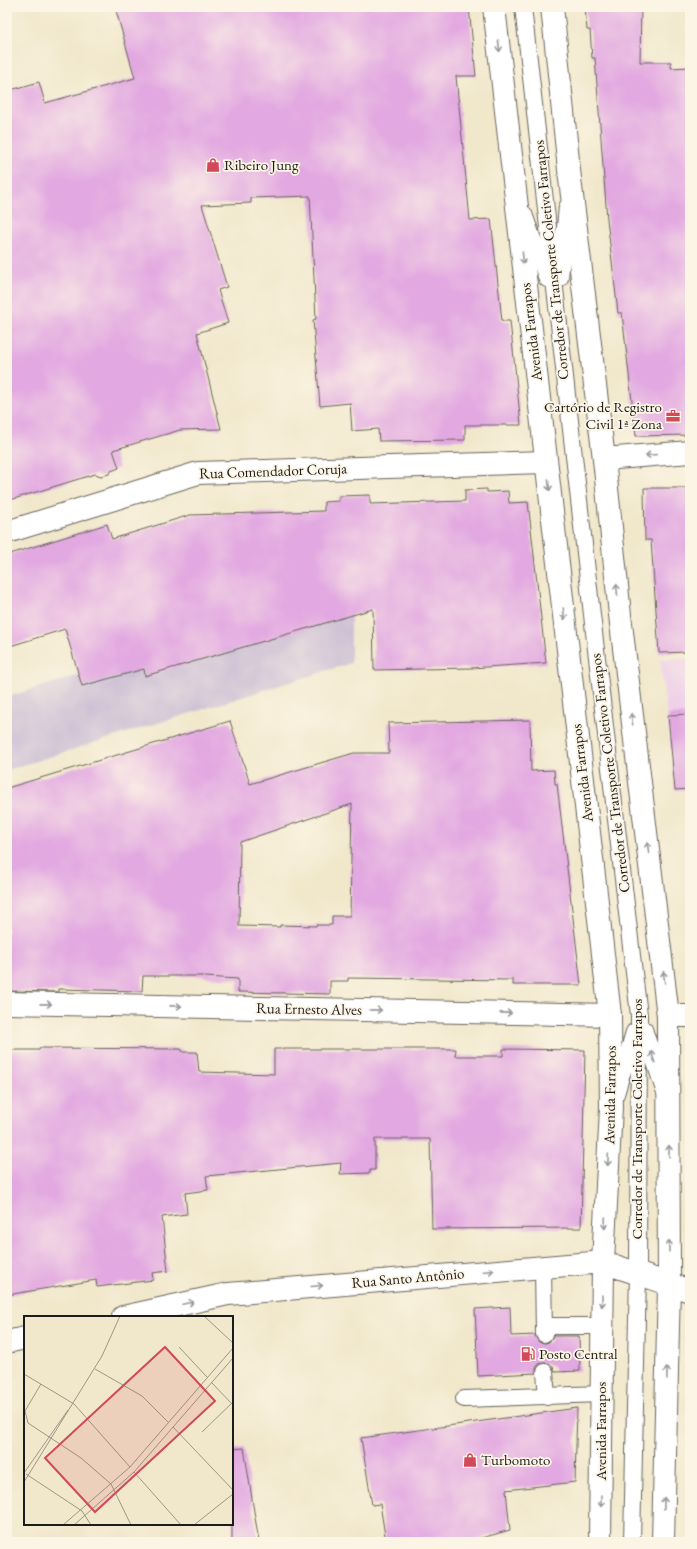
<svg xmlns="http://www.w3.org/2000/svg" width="697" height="1549" font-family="'EB Garamond',serif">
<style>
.built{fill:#eed0e8}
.industrial{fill:#ccbed4}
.building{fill:#e2a8e1;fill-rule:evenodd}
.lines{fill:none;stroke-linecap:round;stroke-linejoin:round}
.service-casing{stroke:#67635a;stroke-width:18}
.minor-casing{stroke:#67635a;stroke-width:24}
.tertiary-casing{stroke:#67635a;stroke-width:24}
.secondary-casing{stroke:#67635a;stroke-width:24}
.service{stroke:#fff;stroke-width:16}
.minor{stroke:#fff;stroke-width:22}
.tertiary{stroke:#fff;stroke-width:22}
.secondary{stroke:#fff;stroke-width:22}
.oneway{stroke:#999}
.labels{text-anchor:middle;stroke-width:3.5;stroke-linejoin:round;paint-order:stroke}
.poi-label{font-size:15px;fill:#1c1c1c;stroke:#fcf5e5;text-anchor:start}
.street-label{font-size:15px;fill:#1c1c1c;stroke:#fcf5e5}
.inset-road{fill:none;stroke:#9c9686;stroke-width:1}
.view{fill:#d1495b;fill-opacity:0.15;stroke:#d1495b;stroke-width:2}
.inset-edge{fill:none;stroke:#1c1c1c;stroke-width:2}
</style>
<rect width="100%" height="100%" fill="#fcf5e5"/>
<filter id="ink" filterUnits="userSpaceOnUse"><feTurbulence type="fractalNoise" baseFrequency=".025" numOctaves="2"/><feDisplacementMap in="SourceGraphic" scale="8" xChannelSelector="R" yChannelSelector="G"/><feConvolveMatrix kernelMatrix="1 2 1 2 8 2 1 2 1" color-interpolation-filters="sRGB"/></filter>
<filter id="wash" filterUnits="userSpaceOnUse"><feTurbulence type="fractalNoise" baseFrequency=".012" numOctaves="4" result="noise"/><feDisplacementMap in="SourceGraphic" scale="16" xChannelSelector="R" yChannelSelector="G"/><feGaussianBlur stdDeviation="0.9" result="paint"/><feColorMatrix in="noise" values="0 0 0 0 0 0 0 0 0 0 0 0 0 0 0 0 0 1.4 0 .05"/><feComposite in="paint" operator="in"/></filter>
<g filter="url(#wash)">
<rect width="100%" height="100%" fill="#f1e8cc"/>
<!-- built -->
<path class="built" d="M660 659H690V767L673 766Z"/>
<!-- industrial -->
<path class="industrial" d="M351 593V663L7 770V697Z"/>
<g id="blocks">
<!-- building -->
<g class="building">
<path d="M115 7H469L476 76H456L470 220 491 219 502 321H510L521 425H465V440L379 441 378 429 352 431 350 403 320 406 313 320 316 319 310 196 251 198V203L202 205 227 287 218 290 228 323 197 333 221 429 180 430 113 450 119 468 111 471 109 474 101 476 95 474 7 501V91L39 82 45 103 135 78Z"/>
<path d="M585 7H641L640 62H671V68L690 67V435L636 436 622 313H618L607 219 595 58H592L590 30H587Z"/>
<path d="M644 488H690V652L659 653 651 540H645Z"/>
<path d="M487 489V492L508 491 509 503 528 502 546 663 471 668 374 670 373 609 145 676 144 669 82 686 65 629 7 647V555L107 524 112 539 190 515 324 511V502L339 501V496L370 495V504L465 501V490Z"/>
<path d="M690 714V789L675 790 668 715Z"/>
<path d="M530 720 531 771 554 770 555 784H557L581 985H513V980L348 978V981H330V994L238 992V979L205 977 204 976H143L142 991 58 989V992L7 991V788L230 721 250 784 354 753H389L388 723ZM352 804 350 916H332V925H316V926L280 925V927L239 926 240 842Z"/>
<path d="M40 1048 181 1049 183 1052H197L199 1072 274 1074V1049H456L455 1056H503V1049L585 1050 581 1228 432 1229 430 1139H375V1170H370V1173L340 1174 341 1163 206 1176 208 1190 185 1193 187 1214 162 1217 168 1271 152 1273 153 1280 97 1287 96 1280 7 1295V1050H39Z"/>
<path d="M510 1307 511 1336 535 1335 539 1342 545 1343 549 1342 553 1336H579L580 1371 555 1372 553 1366 545 1363 539 1364 536 1368V1373L478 1376 475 1309Z"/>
<path d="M577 1408 575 1482 506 1490 510 1530 467 1542H386L380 1504 372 1505 361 1438Z"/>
<path d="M244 1448 252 1499 259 1542H232V1449Z"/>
</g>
</g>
</g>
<g filter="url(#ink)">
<use href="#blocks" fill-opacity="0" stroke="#67635a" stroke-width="1"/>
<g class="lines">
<defs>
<g id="service">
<path d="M523 7 595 641 639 1015 638 1274 632 1542"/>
<path d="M524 214 547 279"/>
<path d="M560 278 567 207"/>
<path d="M644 1029 664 1090"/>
<path d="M616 1094 634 1032"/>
<path d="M543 1267 544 1334"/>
<path d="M544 1326H602"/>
<path d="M545 1372 547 1397"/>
<path d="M464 1399 601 1394"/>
</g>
<g id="minor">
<path d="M604 459 690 452"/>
<path d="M7 532 198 473 546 462"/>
<path d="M7 1003 610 1015"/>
</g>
<g id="tertiary">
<path d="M668 1016H690"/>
<path d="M123 1317 228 1294 603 1262 690 1291"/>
<path d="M7 1342 25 1338"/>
</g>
<g id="secondary">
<path d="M494 7 610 1015 611 1108 603 1262 600 1542"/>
<path d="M552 7 570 179 604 459 620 615 668 1016 669 1285 663 1542"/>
</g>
</defs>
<!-- service casing -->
<use href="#service" class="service-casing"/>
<!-- minor casing -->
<use href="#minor" class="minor-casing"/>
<!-- tertiary casing -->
<use href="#tertiary" class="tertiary-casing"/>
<!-- secondary casing -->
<use href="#secondary" class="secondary-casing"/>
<!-- service -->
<use href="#service" class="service"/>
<!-- minor -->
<use href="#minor" class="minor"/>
<!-- tertiary -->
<use href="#tertiary" class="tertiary"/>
<!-- secondary -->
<use href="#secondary" class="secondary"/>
</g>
<!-- one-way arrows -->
<defs><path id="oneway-shaft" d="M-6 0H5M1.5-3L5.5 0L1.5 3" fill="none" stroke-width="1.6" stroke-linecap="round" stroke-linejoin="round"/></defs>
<g class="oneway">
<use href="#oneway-shaft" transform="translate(499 46) rotate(84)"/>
<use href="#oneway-shaft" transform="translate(523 258) rotate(84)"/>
<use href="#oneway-shaft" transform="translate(651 455) rotate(175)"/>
<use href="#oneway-shaft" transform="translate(549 485) rotate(83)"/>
<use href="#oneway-shaft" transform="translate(617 590) rotate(-96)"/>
<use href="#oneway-shaft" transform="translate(564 614) rotate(83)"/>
<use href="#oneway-shaft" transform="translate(632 719) rotate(-97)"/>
<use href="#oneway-shaft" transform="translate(648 848) rotate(-97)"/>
<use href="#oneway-shaft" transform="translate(664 977) rotate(-97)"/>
<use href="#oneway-shaft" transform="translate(46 1004) rotate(1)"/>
<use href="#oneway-shaft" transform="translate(176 1006) rotate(1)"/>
<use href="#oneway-shaft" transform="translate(376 1010) rotate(1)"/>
<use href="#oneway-shaft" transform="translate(506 1013) rotate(1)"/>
<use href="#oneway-shaft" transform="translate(653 1057) rotate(-108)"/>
<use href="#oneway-shaft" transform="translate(669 1151) rotate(-90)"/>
<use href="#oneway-shaft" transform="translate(608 1160) rotate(93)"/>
<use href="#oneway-shaft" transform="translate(605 1223) rotate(93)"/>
<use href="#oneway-shaft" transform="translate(669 1246) rotate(-90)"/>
<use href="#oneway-shaft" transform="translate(488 1271) rotate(-5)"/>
<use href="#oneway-shaft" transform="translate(317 1286) rotate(-5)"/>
<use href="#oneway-shaft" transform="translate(602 1301) rotate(90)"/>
<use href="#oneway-shaft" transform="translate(188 1303) rotate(-12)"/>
<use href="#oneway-shaft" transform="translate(667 1373) rotate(-89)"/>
<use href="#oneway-shaft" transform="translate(601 1501) rotate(90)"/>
<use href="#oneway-shaft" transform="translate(664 1503) rotate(-89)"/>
</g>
</g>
<!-- icons -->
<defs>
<symbol id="shop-bare" viewBox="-9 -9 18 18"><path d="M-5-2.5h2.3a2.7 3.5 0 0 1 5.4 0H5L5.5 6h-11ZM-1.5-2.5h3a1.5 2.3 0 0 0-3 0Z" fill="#d1495b" stroke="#fcf5e5" stroke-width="2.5" paint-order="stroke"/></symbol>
<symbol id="office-bare" viewBox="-9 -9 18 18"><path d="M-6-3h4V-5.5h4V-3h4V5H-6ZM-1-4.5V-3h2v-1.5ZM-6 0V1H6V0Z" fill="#d1495b" stroke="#fcf5e5" stroke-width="2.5" paint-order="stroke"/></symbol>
<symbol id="fuel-bare" viewBox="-9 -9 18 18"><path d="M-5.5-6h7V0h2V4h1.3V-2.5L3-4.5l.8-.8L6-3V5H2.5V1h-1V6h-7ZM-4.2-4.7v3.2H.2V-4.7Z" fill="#d1495b" stroke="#fcf5e5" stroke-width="2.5" paint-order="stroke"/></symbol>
</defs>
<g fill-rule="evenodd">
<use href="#shop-bare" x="203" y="155" width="20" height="20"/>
<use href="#office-bare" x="663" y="406" width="20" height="20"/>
<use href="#fuel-bare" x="518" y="1344" width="20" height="20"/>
<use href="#shop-bare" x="460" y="1450" width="20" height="20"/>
</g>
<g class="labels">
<!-- poi labels -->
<g class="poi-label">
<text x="224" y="170">Ribeiro Jung</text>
<text x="662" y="412" text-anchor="end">Cartório de Registro<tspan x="662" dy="17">Civil 1ª Zona</tspan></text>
<text x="539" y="1359">Posto Central</text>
<text x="481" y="1465">Turbomoto</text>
</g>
<!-- street labels -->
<g class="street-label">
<text transform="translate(551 260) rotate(-96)" y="5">Corredor de Transporte Coletivo Farrapos</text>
<text transform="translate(531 332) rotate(-97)" y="5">Avenida Farrapos</text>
<text transform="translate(273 471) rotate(-2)" y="5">Rua Comendador Coruja</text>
<text transform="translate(582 773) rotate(-97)" y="5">Avenida Farrapos</text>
<text transform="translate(610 773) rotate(-97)" y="5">Corredor de Transporte Coletivo Farrapos</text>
<text transform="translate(309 1009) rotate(1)" y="5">Rua Ernesto Alves</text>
<text transform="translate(610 1095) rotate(-89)" y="5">Avenida Farrapos</text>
<text transform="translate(637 1119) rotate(-90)" y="5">Corredor de Transporte Coletivo Farrapos</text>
<text transform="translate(408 1278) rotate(-5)" y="5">Rua Santo Antônio</text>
<text transform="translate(601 1431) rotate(-90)" y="5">Avenida Farrapos</text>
</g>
</g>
<!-- overview -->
<g transform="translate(24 1316)">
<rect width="209" height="209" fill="#f1e8cc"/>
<path class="inset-road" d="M180 0 209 27M155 31 183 61M71 53 118 80 144 106M0 58 50 88 106 151M187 66 209 89M17 68 1 95 4 107 57 142 87 168 107 209M149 111 209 174M178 116 209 86M110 156 157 209M0 157 44 94M2 158 58 195 67 209M0 166 78 40 96 0M39 209 106 151 209 32M50 209 110 156 209 42M170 209 209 178"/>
<path class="view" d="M141 31 191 85 71 196 21 142Z"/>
<rect width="209" height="209" class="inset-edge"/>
</g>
<!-- margin -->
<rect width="697" height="1549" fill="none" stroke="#fcf5e5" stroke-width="24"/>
</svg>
